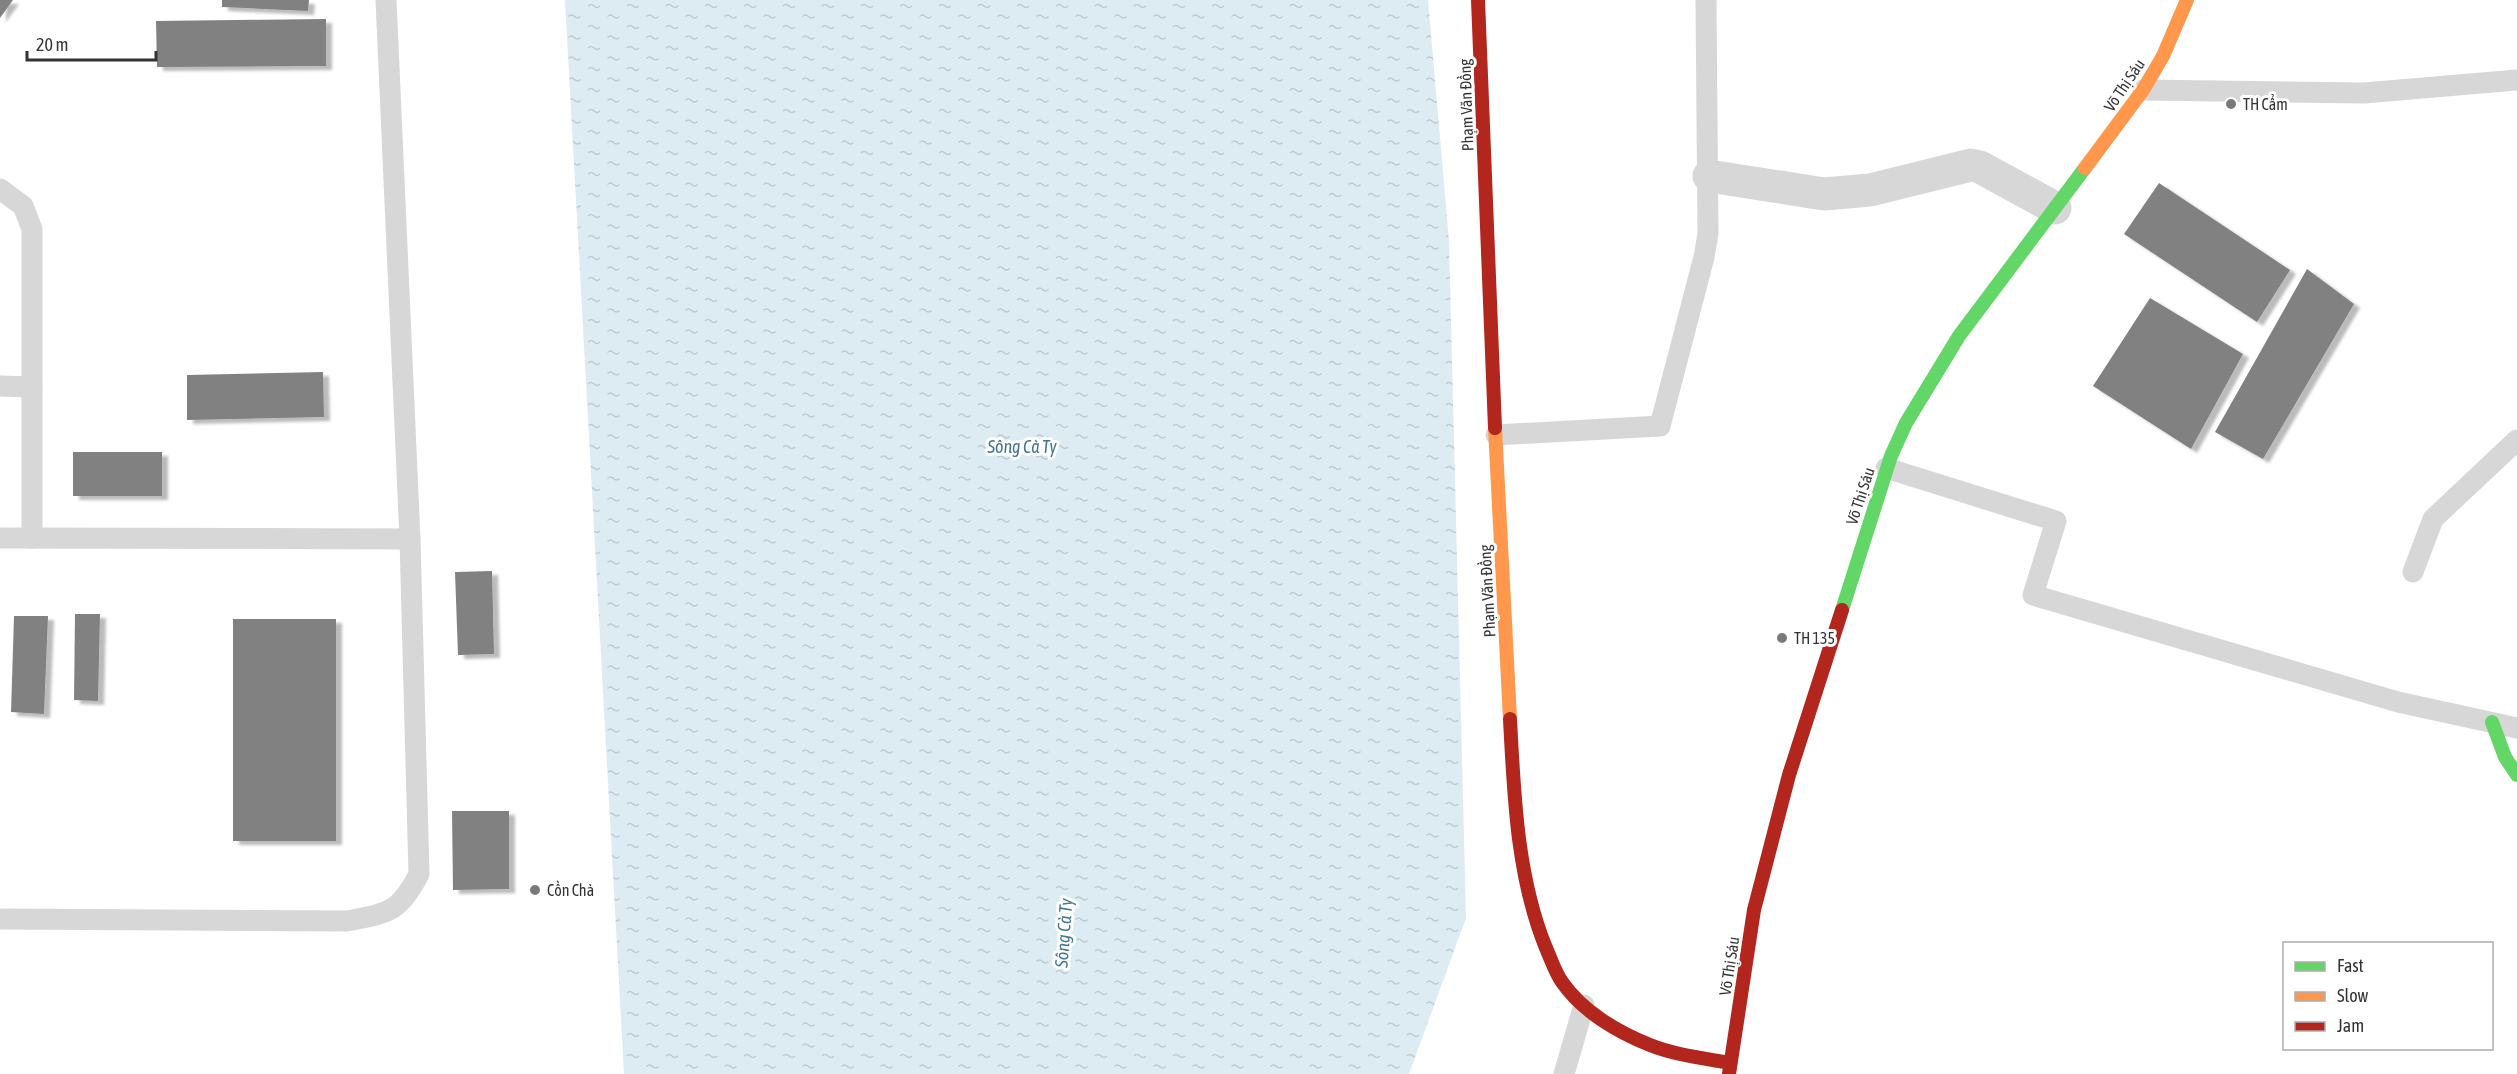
<svg xmlns="http://www.w3.org/2000/svg" width="2517" height="1074" font-family="'Asap Condensed',sans-serif">
<style>
.water{fill:url(#water-ripples)}
.building{fill:#818181;filter:url(#shadow)}
.lines{fill:none;stroke-linecap:round;stroke-linejoin:round}
.lane{stroke:#d7d7d7;stroke-width:21}
.street{stroke:#d7d7d7;stroke-width:33}
.fast{stroke:#63d668;stroke-width:14}
.slow{stroke:#ff974d;stroke-width:14}
.jam{stroke:#b3261e;stroke-width:14}
.poi-dot{fill:#7a7a7a;stroke:#fff;stroke-width:2}
.labels{text-anchor:middle;stroke-width:6;stroke-linejoin:round;paint-order:stroke}
.street-label{font-size:16px;fill:#333;stroke:#fff}
.poi-label{font-size:16px;fill:#333;stroke:#fff;text-anchor:start}
.water-label{font-size:18px;font-style:italic;fill:#3f7597;stroke:#fff}
</style>
<defs>
<pattern id="water-ripples" width="26" height="14" patternUnits="userSpaceOnUse" patternTransform="scale(1.5)"><rect width="26" height="14" fill="#ddebf3"/><path d="M2 4q2-2 4 0t4 0M15 11q2-2 4 0t4 0" fill="none" stroke="#becad1"/></pattern>
<filter id="shadow"><feDropShadow dx="6" dy="4" stdDeviation="1.5" flood-color="#0004"/></filter>
</defs>
<rect width="100%" height="100%" fill="#fff"/>
<!-- water -->
<path class="water" d="M565 0H1428L1449 241 1466 918 1409 1074H624Z"/>
<!-- building -->
<g class="building">
<path d="M0 0H13L0 18Z"/>
<path d="M222 0H309L308 11 222 7Z"/>
<path d="M326 19V66L157 67 156 21Z"/>
<path d="M2159 183 2290 270 2257 322 2124 234Z"/>
<path d="M2307 269 2354 304 2263 459 2215 432Z"/>
<path d="M2150 298 2243 354 2191 449 2093 386Z"/>
<path d="M323 372 324 417 187 420V375Z"/>
<rect x="73" y="452" width="89" height="44"/>
<path d="M492 571 494 654 458 655 455 572Z"/>
<path d="M75 614H100L98 701 74 700Z"/>
<path d="M14 616H48L44 714 11 712Z"/>
<rect x="233" y="619" width="103" height="222"/>
<path d="M452 811H509V889L453 890Z"/>
</g>
<g class="lines">
<!-- lane -->
<g class="lane">
<path d="M2143 90 2364 93 2517 80"/>
<path d="M0 189 23 206 32 229V538"/>
<path d="M0 386 32 387"/>
<path d="M1496 435 1660 426 1704 257 1708 234 1706 0"/>
<path d="M1886 468 2056 521 2033 595 2398 702 2517 728"/>
<path d="M0 538 410 539"/>
<path d="M2413 572 2433 519 2517 440"/>
<path d="M0 919 347 921C388 913 399 913 419 874L410 539 386 0"/>
<path d="M1564 1074 1584 1005"/>
</g>
<!-- street -->
<path class="street" d="M1709 176 1824 194 1870 190 1971 165 1980 167 2055 208"/>
<!-- fast -->
<g class="fast">
<path d="M1842 610 1891 456 1906 423 1959 336 2085 168"/>
<path d="M2492 722 2505 757 2517 775"/>
</g>
<!-- slow -->
<g class="slow">
<path d="M2085 168 2143 90 2163 56 2187 0"/>
<path d="M1495 428 1510 719"/>
</g>
<!-- jam -->
<g class="jam">
<path d="M1478 0 1495 428"/>
<path d="M1510 719C1514 796 1517 877 1546 948 1551 959 1555 972 1562 982 1582 1011 1617 1032 1650 1045 1675 1055 1703 1058 1730 1063"/>
<path d="M1729 1074 1754 910 1789 775 1842 610"/>
</g>
</g>
<!-- markers -->
<g class="poi-dot">
<circle cx="2231" cy="104" r="6"/>
<circle cx="1782" cy="638" r="6"/>
<circle cx="535" cy="890" r="6"/>
</g>
<g class="labels">
<!-- street labels -->
<g class="street-label">
<text transform="translate(2124 85) rotate(-56)" y="6">Võ Thị Sáu</text>
<text transform="translate(1466 105) rotate(-92)" y="6">Phạm Văn Đồng</text>
<text transform="translate(1860 496) rotate(-72)" y="6">Võ Thị Sáu</text>
<text transform="translate(1487 591) rotate(-93)" y="6">Phạm Văn Đồng</text>
<text transform="translate(1729 966) rotate(-81)" y="6">Võ Thị Sáu</text>
</g>
<!-- poi labels -->
<g class="poi-label">
<text x="2243" y="110">TH Cẩm</text>
<text x="1794" y="644">TH 135</text>
<text x="547" y="896">Cồn Chà</text>
</g>
<!-- water labels -->
<g class="water-label">
<text x="1022" y="453">Sông Cà Ty</text>
<text transform="translate(1064 933) rotate(-86)" y="6">Sông Cà Ty</text>
</g>
</g>
<!-- legend -->
<rect x="2283" y="942" width="210" height="108" fill="#ffffff" stroke="#adadad" stroke-width="1.5"/>
<rect x="2295" y="962" width="30" height="9" fill="#63d668" stroke="#adadad" stroke-width="1.5"/>
<text x="2337" y="972" font-size="18" fill="#333333">Fast</text>
<rect x="2295" y="992" width="30" height="9" fill="#ff974d" stroke="#adadad" stroke-width="1.5"/>
<text x="2337" y="1002" font-size="18" fill="#333333">Slow</text>
<rect x="2295" y="1022" width="30" height="9" fill="#b3261e" stroke="#adadad" stroke-width="1.5"/>
<text x="2337" y="1032" font-size="18" fill="#333333">Jam</text>
<!-- scale -->
<path d="M27 51v9h129v-9" fill="none" stroke="#333333" stroke-width="3"/>
<text x="36" y="51" font-size="18" fill="#333333" stroke="#ffffff" stroke-width="4.5" paint-order="stroke">20 m</text>
</svg>
